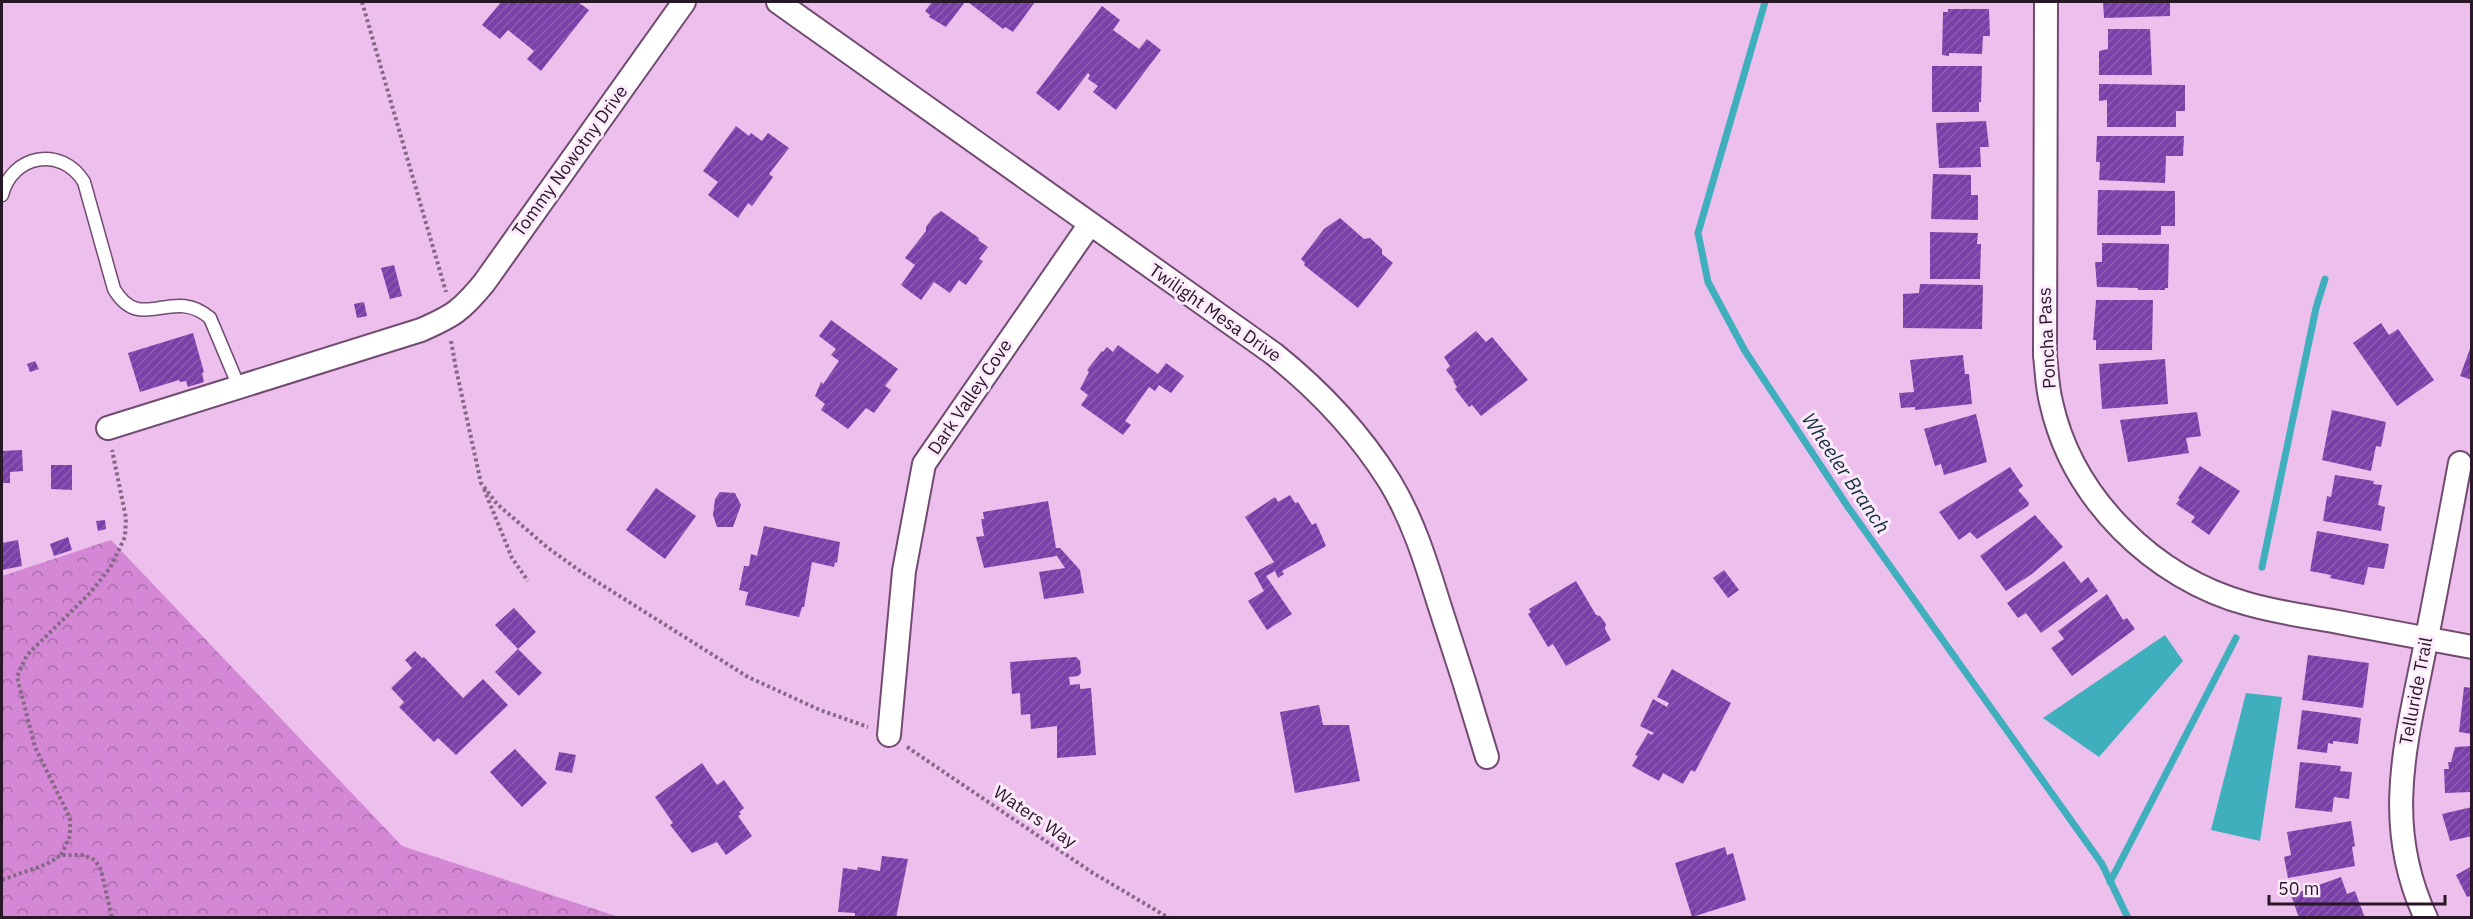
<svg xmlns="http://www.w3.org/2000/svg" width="2473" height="919" font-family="'IBM Plex Sans',sans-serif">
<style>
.forest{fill:url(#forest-crowns)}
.water{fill:#40afbd}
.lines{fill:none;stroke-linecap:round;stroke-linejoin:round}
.stream{stroke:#40afbd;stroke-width:7}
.building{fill:url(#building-hatch)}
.service-casing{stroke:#724b72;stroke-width:15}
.minor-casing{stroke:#724b72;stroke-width:26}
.path{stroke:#866886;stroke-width:4;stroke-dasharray:3 3;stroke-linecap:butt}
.service{stroke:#fff;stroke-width:12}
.minor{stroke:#fff;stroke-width:22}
.labels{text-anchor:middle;stroke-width:6;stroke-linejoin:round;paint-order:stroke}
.street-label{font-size:18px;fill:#271727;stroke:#fdeafd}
.water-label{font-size:20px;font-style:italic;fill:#113337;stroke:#fdeafd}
</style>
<defs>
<pattern id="forest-crowns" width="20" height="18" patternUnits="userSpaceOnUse" patternTransform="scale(1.5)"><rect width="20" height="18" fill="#d387d4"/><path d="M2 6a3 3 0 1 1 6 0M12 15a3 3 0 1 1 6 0" fill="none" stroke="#ab6dac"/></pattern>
<pattern id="building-hatch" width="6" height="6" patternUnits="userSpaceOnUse" patternTransform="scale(1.5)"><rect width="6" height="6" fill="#7a3fa9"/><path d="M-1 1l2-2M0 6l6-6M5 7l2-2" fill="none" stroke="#8b5eae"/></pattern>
</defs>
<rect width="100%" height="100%" fill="#edbfec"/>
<!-- forest -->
<path class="forest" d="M111 540 402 846 619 917H2V576Z"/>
<!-- water -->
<g class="water">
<path d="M2165 635 2183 661 2099 757 2043 718Z"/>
<path d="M2246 693 2282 697 2260 841 2211 830Z"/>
</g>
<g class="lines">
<!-- stream -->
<g class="stream">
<path d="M1765 2 1698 233 1708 282 1745 351 1848 507 2102 864 2128 918"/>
<path d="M2262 567 2316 308 2325 279"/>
<path d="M2110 882 2236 638"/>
</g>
</g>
<!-- building -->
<g class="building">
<path d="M501 2H578L589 10 541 71 527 59 534 51 508 30 500 39 482 25Z"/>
<path d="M932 2H965L946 27 929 17 930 15 925 11Z"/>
<path d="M968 2H1035L1013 32 1005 27 1003 29Z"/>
<path d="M2103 2H2170V16L2104 18Z"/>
<path d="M1102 6 1120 20 1113 30 1139 49 1147 39 1161 50 1116 110 1093 92 1098 86 1088 79 1090 75 1088 73 1059 111 1036 93Z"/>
<path d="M1948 9H1989L1990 36H1983L1982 54 1949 53V56L1942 55 1943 12H1948Z"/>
<path d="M2108 29H2150L2152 75H2099V51L2108 49Z"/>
<path d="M1932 66H1982L1981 102H1979V112H1932Z"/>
<path d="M2099 84 2185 85V111H2176V127H2107V100L2099 101Z"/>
<path d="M1986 121 1989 147H1980L1981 167 1939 168 1936 123Z"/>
<path d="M736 126 749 136 751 133 762 141 768 133 789 148 769 174 773 177 752 206 748 203 738 218 708 195 718 182 703 171Z"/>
<path d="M2097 136H2184L2183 156H2166L2165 183 2099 180 2100 162H2096Z"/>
<path d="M1933 174 1971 175V195H1978V220L1931 219Z"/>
<path d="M2098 190 2175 191V226H2161V235H2097Z"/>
<path d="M941 211 979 238 978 240 988 247 979 259 983 261 966 285 959 280 950 293 934 282 921 300 901 285 915 265 905 258 926 231V227L933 217Z"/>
<path d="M1340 218 1364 239 1370 238 1382 249V254L1393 263 1358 308 1304 265 1305 263 1301 259 1324 229Z"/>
<path d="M1930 232 1978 233 1977 244H1981L1980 279H1930Z"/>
<path d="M2102 243 2169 244 2168 288H2165V290H2138V288L2097 287 2095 262H2102Z"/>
<path d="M394 265 402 296 390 299 381 268Z"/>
<path d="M1920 284 1983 285 1982 329 1903 328V294L1919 293Z"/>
<path d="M2096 300H2153L2152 350H2096V340H2093Z"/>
<path d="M364 302 367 316 357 318 354 304Z"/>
<path d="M831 320 898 369 885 386 891 390 874 413 866 408 848 429 821 410 825 404 815 396 821 382 823 384 839 361 831 355 836 349 819 336Z"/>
<path d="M2381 323 2389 335 2398 329 2434 380 2397 406 2353 343Z"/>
<path d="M1476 331 1486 342 1492 337 1528 380 1481 416 1472 405 1469 407 1455 389 1457 387 1453 381 1454 380 1446 370 1450 366 1444 357Z"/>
<path d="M193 333 204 372 202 373 204 382 188 387 186 381 180 382 179 380 140 392 128 353Z"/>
<path d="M1118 345 1158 374 1166 363 1184 376 1171 393 1159 385 1155 391 1149 387 1125 421 1131 425 1123 435 1081 405 1088 395 1080 389 1089 372 1087 370 1102 351 1103 352 1107 347 1113 352Z"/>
<path d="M2471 346H2472V380L2460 376Z"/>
<path d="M1963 355 1965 374H1969L1972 404 1915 410V407L1901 408 1899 393 1914 392 1910 360Z"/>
<path d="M2165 359 2168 404 2102 409 2099 364Z"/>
<path d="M35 361 39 369 30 372 27 364Z"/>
<path d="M2332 410 2386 422 2381 447 2376 446 2371 471 2322 460Z"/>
<path d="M2197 412 2201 436 2186 438 2189 453 2128 462 2120 420Z"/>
<path d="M1976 414 1987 462 1944 475 1941 464 1935 466 1924 429Z"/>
<path d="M22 450 23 471 10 472V483H2V451Z"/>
<path d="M51 465H72V490L51 489Z"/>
<path d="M2200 466 2240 491 2209 535 2191 522 2195 517 2176 504 2180 499 2178 498Z"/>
<path d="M2010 467 2023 486 2018 490 2029 503 2028 506 1977 539 1970 532 1959 540 1939 512Z"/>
<path d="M2335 475 2374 481 2373 484 2382 485 2378 505 2385 507 2381 531 2323 521 2327 496 2331 497Z"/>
<path d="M656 488 696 516 665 559 626 530Z"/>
<path d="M720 492 735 493 741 505 733 527H717L713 515 715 499Z"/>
<path d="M1290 495 1295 503 1298 502 1312 525 1316 523 1326 546 1282 571 1284 574 1278 578 1275 571 1266 576 1292 614 1267 630 1248 601 1264 591 1254 573 1274 562 1245 517 1275 497 1278 502Z"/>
<path d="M1048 501 1056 548H1060L1080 570 1084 593 1044 599 1039 572 1065 568 1057 556 984 568 976 537 984 536 981 519H984L983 512Z"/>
<path d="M2035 515 2063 547 2032 574 2006 591 1980 556Z"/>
<path d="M105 520 106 529 98 531 96 521Z"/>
<path d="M764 526 840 542 837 563 835 562 834 567 812 562 804 607H802L799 617 745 605 748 592 739 590 744 566H749L751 554 757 556Z"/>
<path d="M2317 531 2389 544 2384 569 2368 567 2364 585 2330 578 2331 575 2310 571Z"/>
<path d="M68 537 72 550 54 556 50 544Z"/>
<path d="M18 540 22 566 2 570V543Z"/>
<path d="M2064 561 2081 583 2088 577 2098 591 2041 633 2026 613 2018 618 2007 603Z"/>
<path d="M1724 570 1739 590 1728 598 1713 578Z"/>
<path d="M1576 581 1596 615 1600 616 1606 624 1605 629 1611 640 1566 666 1553 644 1548 647 1528 614 1531 612 1529 609Z"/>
<path d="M2107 594 2123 620 2127 618 2135 629 2072 676 2051 648 2064 639 2058 631Z"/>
<path d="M514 608 536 632 518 649 495 625Z"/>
<path d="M518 649 542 673 519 696 495 672Z"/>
<path d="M415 651 422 658 424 657 463 698 483 679 508 705 456 755 438 738 434 742 399 707 404 702 391 688 412 668 405 660Z"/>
<path d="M2308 655 2369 663 2363 708 2302 700Z"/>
<path d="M1076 657 1080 661 1081 673 1078 676 1069 677 1070 685 1080 684V689L1091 688 1096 755 1057 758V726L1031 729 1030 714 1021 715 1020 693 1012 694 1010 662Z"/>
<path d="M1672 669 1731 703 1695 772 1691 770 1683 784 1663 773 1659 781 1632 766 1638 756 1635 755 1648 733 1652 735 1654 733 1640 726 1653 699 1667 707 1669 703 1657 697Z"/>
<path d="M2464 687 2472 688V734L2459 732Z"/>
<path d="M1319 705 1323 725H1349L1360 781 1295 793 1280 712Z"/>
<path d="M2302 710 2361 718 2358 744 2333 741V744L2328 743 2327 753 2297 749Z"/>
<path d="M2472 746V792L2445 793 2444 769H2449L2448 762H2451L2455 747Z"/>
<path d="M515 749 547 783 522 807 490 772Z"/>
<path d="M559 752 576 755 572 773 555 770Z"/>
<path d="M2300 762 2341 766 2340 771 2352 772 2349 799 2334 797 2332 812 2295 808Z"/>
<path d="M702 763 717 785 724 780 744 808 739 812 741 814 738 816 752 836 726 855 717 842 692 853 670 825 673 823 655 797Z"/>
<path d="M2472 807V836L2450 841 2442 814Z"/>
<path d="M2351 821 2355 846 2352 847 2355 866 2288 878 2284 857 2291 855 2287 832Z"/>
<path d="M1725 847 1727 855 1733 853 1746 900 1692 917 1675 863Z"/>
<path d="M882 856 908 859 896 918H855V913L838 912 843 868 857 870 858 867 880 871Z"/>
<path d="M2472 866V900H2471L2470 896 2467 897 2456 875Z"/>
<path d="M2341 877 2347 894 2355 891 2365 918H2299L2291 895Z"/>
</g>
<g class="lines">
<defs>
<path id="service" d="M2 195C12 155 61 145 84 182L114 289C141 335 172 285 210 318L239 387"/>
<g id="minor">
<path d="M778 2 1274 354C1320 391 1359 432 1390 482 1413 520 1426 562 1439 604 1456 655 1472 706 1487 757"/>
<path d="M2046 2 2045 356C2047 371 2047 387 2051 402 2072 498 2153 578 2248 604 2276 612 2304 616 2333 621 2379 630 2425 638 2472 647"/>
<path d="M108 428 421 330C453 316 461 311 484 283L684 2"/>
<path d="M889 735 904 571 924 464 1090 224"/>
<path d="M2426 918C2381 822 2407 740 2426 642 2438 582 2449 522 2460 463"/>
</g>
</defs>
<!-- service casing -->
<use href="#service" class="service-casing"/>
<!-- minor casing -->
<use href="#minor" class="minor-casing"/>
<!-- path -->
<g class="path">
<path d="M362 2 446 292"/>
<path d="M451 341 456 369 481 483 497 504 548 548 583 573 748 677 820 710 868 727"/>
<path d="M484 489 512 558 528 581"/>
<path d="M907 747 1093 873 1169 918"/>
<path d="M61 855 70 836V818L35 747 17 677 27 655 90 593 110 568 125 537 126 518 112 450"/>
<path d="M2 880 47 864 61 855H84L95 860 101 870 112 918"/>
</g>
<!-- service -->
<use href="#service" class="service"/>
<!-- minor -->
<use href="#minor" class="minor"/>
</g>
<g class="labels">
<!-- street labels -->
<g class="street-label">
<text transform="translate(570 161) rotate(-54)" y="6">Tommy Nowotny Drive</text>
<text transform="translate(1215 313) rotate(35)" y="6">Twilight Mesa Drive</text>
<text transform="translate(2047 338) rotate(-93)" y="6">Poncha Pass</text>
<text transform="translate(970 397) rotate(-56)" y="6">Dark Valley Cove</text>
<text transform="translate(2416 691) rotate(-79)" y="6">Telluride Trail</text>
<text transform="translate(1035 817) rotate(34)" y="6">Waters Way</text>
</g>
<!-- water labels -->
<g class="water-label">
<text transform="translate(1846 473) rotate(56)" y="7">Wheeler Branch</text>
</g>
</g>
<!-- border -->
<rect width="2473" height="919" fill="none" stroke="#271727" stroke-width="6"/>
<!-- scale -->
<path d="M2269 895v9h176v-9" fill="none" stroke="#271727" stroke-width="3"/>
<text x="2278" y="895" font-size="18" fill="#271727" stroke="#fdeafd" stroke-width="4.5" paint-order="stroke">50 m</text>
</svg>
